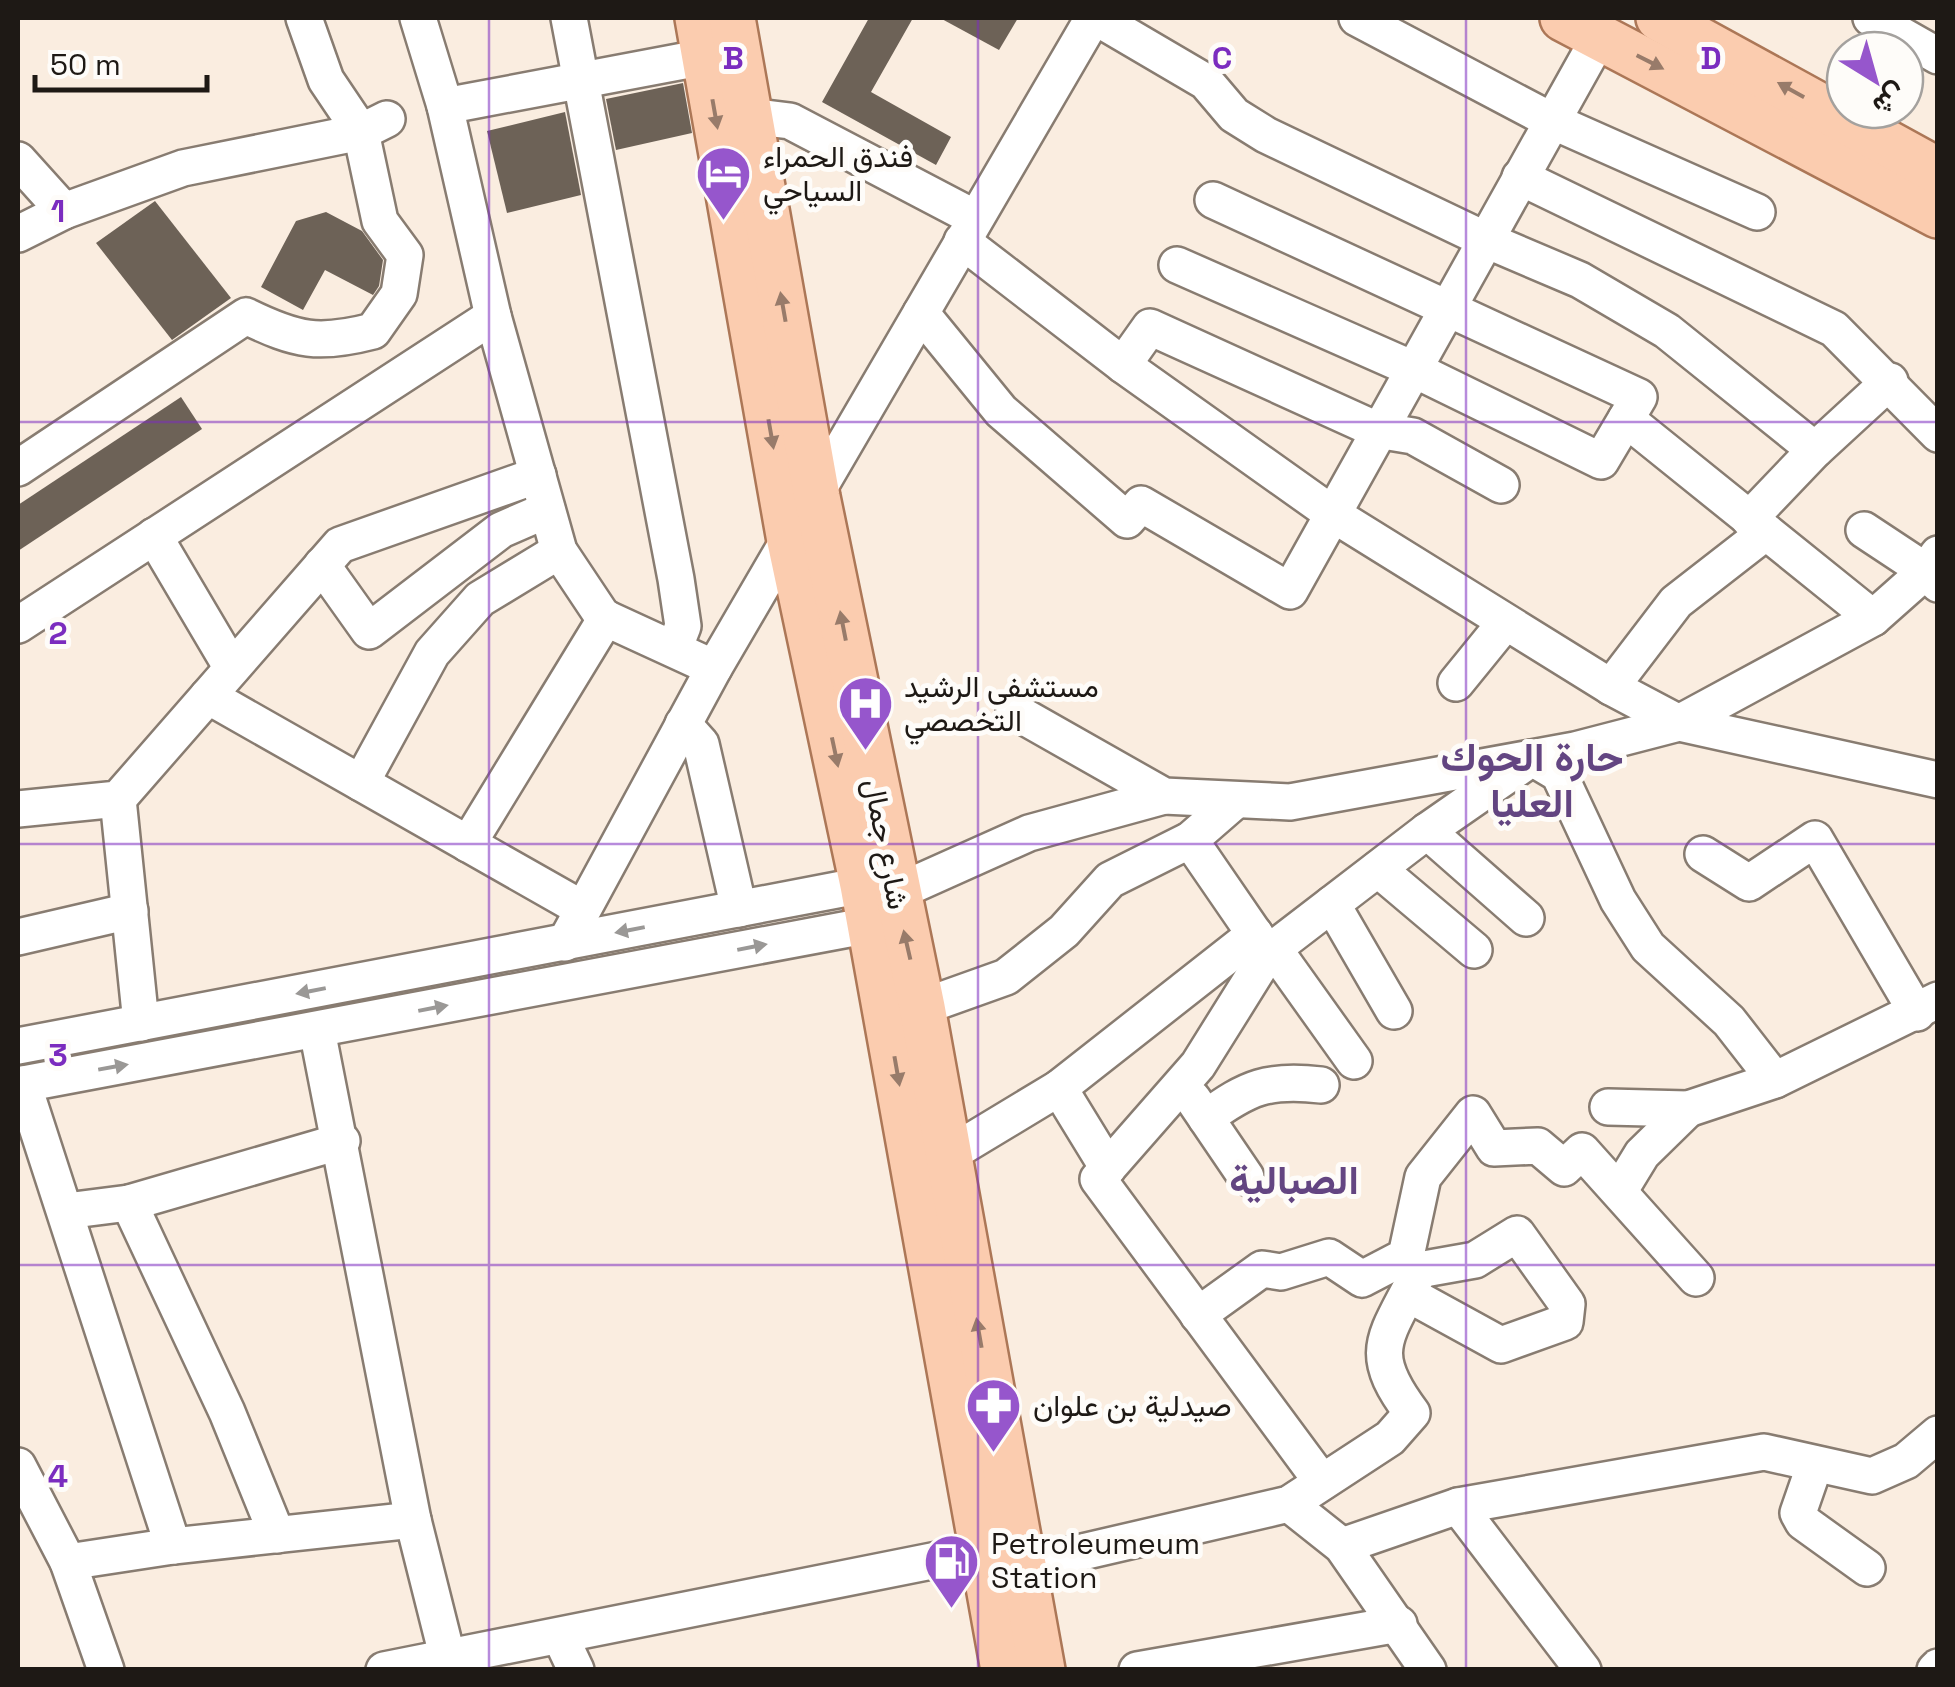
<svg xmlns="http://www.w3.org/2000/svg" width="1955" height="1687" font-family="'Space Grotesk',Vazirmatn,sans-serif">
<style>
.building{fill:#6d6257}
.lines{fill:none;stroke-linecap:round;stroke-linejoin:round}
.minor-casing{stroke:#887c71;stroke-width:40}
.major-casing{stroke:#ac7757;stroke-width:50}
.minor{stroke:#fff;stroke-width:35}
.major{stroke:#fbccaf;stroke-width:45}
.oneway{fill:#987b6a}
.oneway2{fill:#9a9896}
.grid{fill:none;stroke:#7b2cbf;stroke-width:2.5;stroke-opacity:0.55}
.labels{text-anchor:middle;stroke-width:10;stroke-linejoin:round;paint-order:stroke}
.poi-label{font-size:30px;fill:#1e1915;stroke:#fefcf9;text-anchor:start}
.street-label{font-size:30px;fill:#1e1915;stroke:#fefcf9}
.district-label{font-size:40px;font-weight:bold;fill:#634581;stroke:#fefcf9}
.grid-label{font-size:32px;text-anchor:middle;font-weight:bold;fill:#7b2cbf;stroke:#fefcf9;stroke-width:10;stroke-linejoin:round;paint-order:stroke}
</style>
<rect width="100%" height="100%" fill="#faede0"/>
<!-- building -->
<g class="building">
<path d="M869 18H913L871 92 951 137 936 165 822 102Z"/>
<path d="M940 18H1018L999 50Z"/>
<path d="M683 83 692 133 616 150 606 99Z"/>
<path d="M565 112 581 195 507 213 487 131Z"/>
<path d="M155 201 231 298 172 340 96 243Z"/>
<path d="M326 212 362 231 383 260 379 286 373 295 325 270 303 310 261 287 296 221Z"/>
<path d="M181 397 202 429 18 551V505Z"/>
</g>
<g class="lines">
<defs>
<g id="minor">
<path d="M418 18 445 106 493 316 559 551 603 617 714 668"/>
<path d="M569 18 676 579 683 626 674 649"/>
<path d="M1097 18 1206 82 1234 115 1266 135 1486 240 1580 280 1667 331 1815 450"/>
<path d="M1357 18 1552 121 1757 212"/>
<path d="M1871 18 1938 56"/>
<path d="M445 106 726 53"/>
<path d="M749 116 790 121 975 218"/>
<path d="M18 160 64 211 183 168 361 132 326 80 304 18"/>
<path d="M1520 177 1834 329 1938 434"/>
<path d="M18 234 64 211"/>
<path d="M962 241 1123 365 1334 515 1611 687 1679 723 1938 780"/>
<path d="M1177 265 1413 369 1601 461 1639 397 1213 200"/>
<path d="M921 313 1001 411 1127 520 1141 504 1290 591 1600 36"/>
<path d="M1123 365 1150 327 1377 430 1413 436 1501 485"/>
<path d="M1626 419 1873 618"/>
<path d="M18 468 246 316C297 341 319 345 373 331L399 294 405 255 380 221 361 132 387 119"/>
<path d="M1749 519 1815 450 1890 381"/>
<path d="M1864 530 1926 571 1938 584"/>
<path d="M154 536 232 668"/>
<path d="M322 565 369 631 501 530 547 510"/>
<path d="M18 625 493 316"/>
<path d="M1456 683 1504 624"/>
<path d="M1611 687 1676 602 1766 532"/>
<path d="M208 696 581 908"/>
<path d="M1014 711 1164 796 1290 802 1575 750 1679 723 1873 618 1926 571 1938 554"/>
<path d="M683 724 701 744 739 909"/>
<path d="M361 783 432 653 480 599 559 551"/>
<path d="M118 799 141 1023"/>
<path d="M18 809 118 799 340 545 538 475"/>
<path d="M1427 831 1526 918"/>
<path d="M1190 840 1267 952"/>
<path d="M468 844 606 618"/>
<path d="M1703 854 1749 883 1815 839 1917 1013"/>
<path d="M1378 869 1474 950"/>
<path d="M895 893 1029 833 1164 796"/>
<path d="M1332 904 1394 1011"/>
<path d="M18 937 130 911"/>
<path d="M565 943 714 668 1093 18"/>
<path d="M1274 949 1354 1061"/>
<path d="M922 1007 1006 977 1064 931 1110 880 1190 840 1236 800"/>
<path d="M317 1030 413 1520 448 1659"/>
<path d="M18 1046 863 885"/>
<path d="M23 1084 173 1546"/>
<path d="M18 1085 870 925"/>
<path d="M1059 1088 1108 1168"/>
<path d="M1193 1099 1246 1177"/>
<path d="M1608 1107 1688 1109 1775 1080 1938 1000"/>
<path d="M1206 1118C1248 1087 1268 1079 1321 1085"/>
<path d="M948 1155 1059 1088 1255 934"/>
<path d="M1620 1190 1642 1154 1688 1109"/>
<path d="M129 1203 227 1412 277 1535"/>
<path d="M66 1211 129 1203 342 1141"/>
<path d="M1408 1294 1501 1345 1565 1322 1567 1304 1517 1234 1475 1260 1413 1271"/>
<path d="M1198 1315 1262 1269 1281 1272 1329 1257 1362 1279 1406 1256 1423 1177 1473 1114 1494 1148 1538 1146 1564 1168 1582 1151 1696 1278"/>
<path d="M1815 1464 1798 1513 1803 1522 1867 1568"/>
<path d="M18 1466 68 1562 106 1670"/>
<path d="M1322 1482 1098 1179 1198 1065 1268 953 1427 831 1532 758 1559 774 1618 900 1648 947 1729 1021 1775 1080"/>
<path d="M1289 1504 1342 1546 1428 1670"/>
<path d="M1458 1506 1583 1670"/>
<path d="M1342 1546 1458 1506 1764 1452 1872 1476 1906 1461 1938 1434"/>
<path d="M68 1562 173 1546 413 1520"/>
<path d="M1022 1566 1289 1504 1390 1438 1412 1413C1366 1352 1385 1339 1416 1277L1406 1256"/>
<path d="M560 1636 576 1670"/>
<path d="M384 1670 982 1551"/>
<path d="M1137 1670 1399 1624"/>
<path d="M1935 1670 1938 1667"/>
</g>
<g id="major">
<path d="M698 18 790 541 863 885 1004 1670"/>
<path d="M732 18 817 497 922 1007 1042 1670"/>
<path d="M1563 18 1938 215"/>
<path d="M1659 18 1938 171"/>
</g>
</defs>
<!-- minor casing -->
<use href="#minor" class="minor-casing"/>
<!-- major casing -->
<use href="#major" class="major-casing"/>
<!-- minor -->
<use href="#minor" class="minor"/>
<!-- major -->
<use href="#major" class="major"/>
</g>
<!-- one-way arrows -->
<defs><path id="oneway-solid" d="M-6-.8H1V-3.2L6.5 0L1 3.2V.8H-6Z" transform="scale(2.5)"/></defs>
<g class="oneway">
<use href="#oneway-solid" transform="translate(1650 62) rotate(27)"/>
<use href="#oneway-solid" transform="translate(1791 90) rotate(-151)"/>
<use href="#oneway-solid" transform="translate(715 114) rotate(80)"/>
<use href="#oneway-solid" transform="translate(783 307) rotate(-100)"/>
<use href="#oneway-solid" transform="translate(771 434) rotate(80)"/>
<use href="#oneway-solid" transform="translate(843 626) rotate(-101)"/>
<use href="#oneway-solid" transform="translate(835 752) rotate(78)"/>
<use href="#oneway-solid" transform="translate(907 945) rotate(-103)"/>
<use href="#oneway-solid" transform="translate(897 1071) rotate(80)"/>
<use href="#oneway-solid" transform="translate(979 1333) rotate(-100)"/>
</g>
<g class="oneway2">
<use href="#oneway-solid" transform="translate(630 930) rotate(169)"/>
<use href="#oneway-solid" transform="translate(752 947) rotate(-11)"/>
<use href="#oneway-solid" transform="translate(311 991) rotate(169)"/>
<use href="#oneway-solid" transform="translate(433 1008) rotate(-11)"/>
<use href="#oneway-solid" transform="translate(113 1067) rotate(-10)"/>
</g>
<!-- grid -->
<path class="grid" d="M489 18V1670M978 18V1670M1466 18V1670M18 422H1938M18 844H1938M18 1265H1938"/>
<!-- icons -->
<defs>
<symbol id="hotel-pin" viewBox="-11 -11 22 30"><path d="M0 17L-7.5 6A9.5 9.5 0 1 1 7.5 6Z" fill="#9656cc" stroke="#fefcf9"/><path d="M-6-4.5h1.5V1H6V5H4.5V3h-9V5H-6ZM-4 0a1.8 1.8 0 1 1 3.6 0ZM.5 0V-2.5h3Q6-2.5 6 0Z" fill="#fff"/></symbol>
<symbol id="hospital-pin" viewBox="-11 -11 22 30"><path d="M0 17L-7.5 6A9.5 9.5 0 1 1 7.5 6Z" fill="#9656cc" stroke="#fefcf9"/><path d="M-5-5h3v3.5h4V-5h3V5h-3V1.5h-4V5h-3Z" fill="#fff"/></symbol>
<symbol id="pharmacy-pin" viewBox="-11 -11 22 30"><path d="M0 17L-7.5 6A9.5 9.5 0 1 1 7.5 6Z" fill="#9656cc" stroke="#fefcf9"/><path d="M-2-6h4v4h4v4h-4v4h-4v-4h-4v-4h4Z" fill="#fff"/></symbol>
<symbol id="fuel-pin" viewBox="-11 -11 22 30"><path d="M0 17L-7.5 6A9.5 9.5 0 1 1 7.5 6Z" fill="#9656cc" stroke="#fefcf9"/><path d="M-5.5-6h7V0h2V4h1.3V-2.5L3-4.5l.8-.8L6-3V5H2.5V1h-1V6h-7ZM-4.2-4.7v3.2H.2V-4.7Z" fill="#fff"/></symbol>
</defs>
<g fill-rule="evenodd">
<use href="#hotel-pin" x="692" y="142" width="63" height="86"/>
<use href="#hospital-pin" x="834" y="672" width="63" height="86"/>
<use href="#pharmacy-pin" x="962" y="1374" width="63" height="86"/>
<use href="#fuel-pin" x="920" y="1530" width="63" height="86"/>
</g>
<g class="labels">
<!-- poi labels -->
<g class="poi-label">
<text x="763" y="167">فندق الحمراء<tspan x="763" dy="34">السياحي</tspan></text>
<text x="904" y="697">مستشفى الرشيد<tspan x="904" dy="34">التخصصي</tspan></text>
<text x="1033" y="1416">صيدلية بن علوان</text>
<text x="991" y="1554">Petroleumeum<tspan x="991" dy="34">Station</tspan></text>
</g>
<!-- street labels -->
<g class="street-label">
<text transform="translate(886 844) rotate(79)" y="10">شارع جمال</text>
</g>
<!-- district labels -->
<g class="district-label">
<text x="1532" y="771">حارة الحوك<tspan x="1532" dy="46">العليا</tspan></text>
<text x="1294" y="1194">الصبالية</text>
</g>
</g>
<g class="grid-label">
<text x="733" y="69">B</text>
<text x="1222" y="69">C</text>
<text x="1711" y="69">D</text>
<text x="58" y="222">1</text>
<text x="58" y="644">2</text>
<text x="58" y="1066">3</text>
<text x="58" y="1487">4</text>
</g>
<!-- border -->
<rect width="1955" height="1687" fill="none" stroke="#1e1915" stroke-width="40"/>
<!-- north arrow -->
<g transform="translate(1875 80) rotate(143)"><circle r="48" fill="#fefcf9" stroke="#a4a19e" stroke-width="2.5"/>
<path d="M0-8L18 38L0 25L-18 38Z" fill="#9656cc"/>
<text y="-15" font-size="28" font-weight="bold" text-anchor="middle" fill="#1e1915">ش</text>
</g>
<!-- scale -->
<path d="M35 75v15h172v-15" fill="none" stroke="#1e1915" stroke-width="5"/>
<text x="50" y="75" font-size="30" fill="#1e1915" stroke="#fefcf9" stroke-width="8" paint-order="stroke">50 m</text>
</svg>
